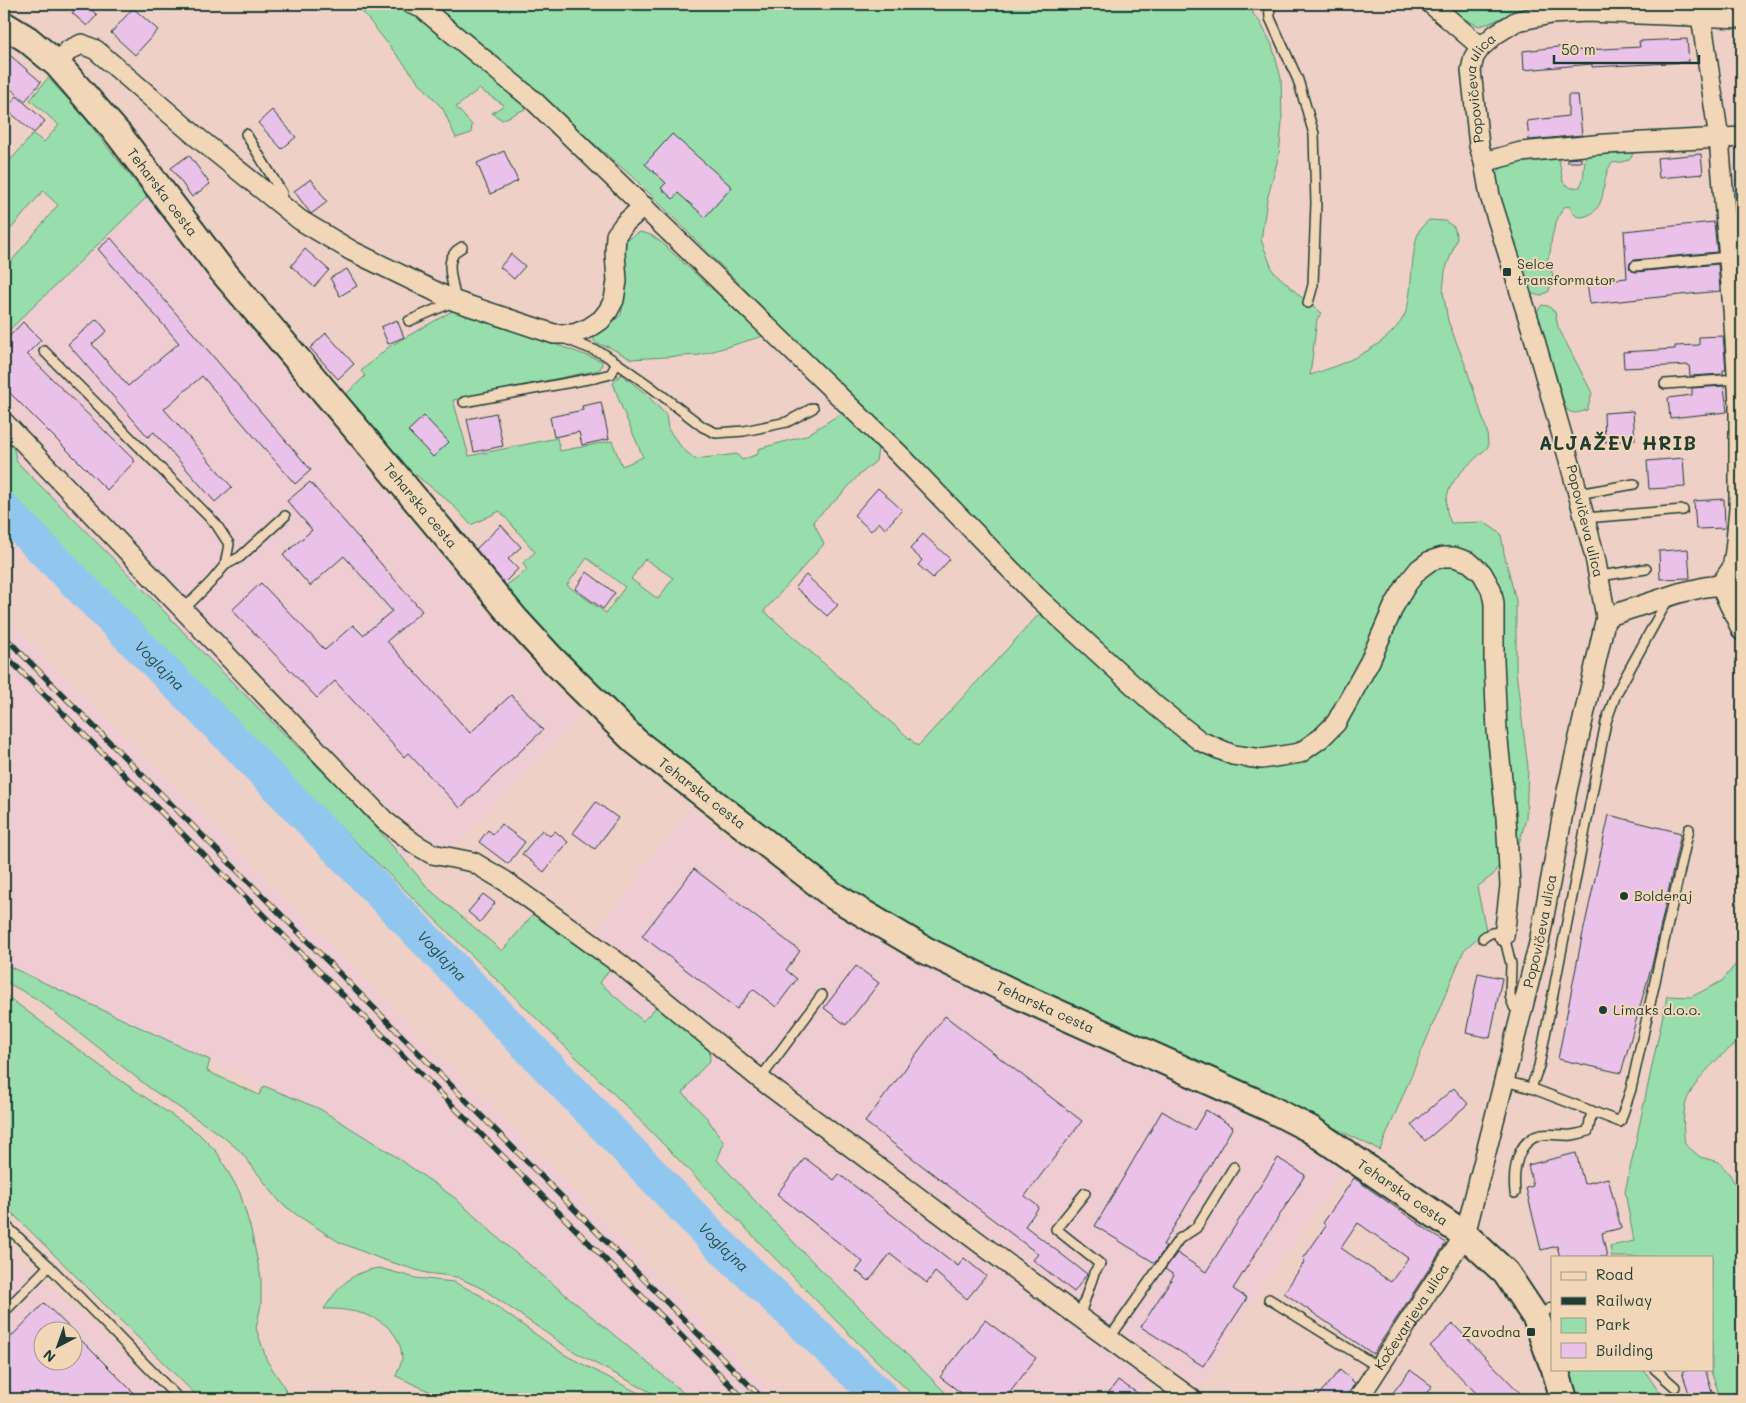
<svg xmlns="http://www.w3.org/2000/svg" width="1746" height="1403" font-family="Mali,sans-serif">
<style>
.built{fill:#eeccd1;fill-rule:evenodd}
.green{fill:#98deac;stroke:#5c8e70;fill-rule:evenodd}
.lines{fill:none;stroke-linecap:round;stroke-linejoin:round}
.river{stroke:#91c7ef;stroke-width:35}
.building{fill:#eac1e9;stroke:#1f3d34;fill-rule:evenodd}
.lane-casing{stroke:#1f3d34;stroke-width:12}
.street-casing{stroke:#1f3d34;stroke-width:22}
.secondary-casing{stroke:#1f3d34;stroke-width:30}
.lane{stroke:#f1d7b8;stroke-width:9}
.street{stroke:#f1d7b8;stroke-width:19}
.secondary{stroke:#f1d7b8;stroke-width:26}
.rail-casing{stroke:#1f3d34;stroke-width:5.5}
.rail{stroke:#f1d7b8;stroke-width:4;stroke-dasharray:11;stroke-linecap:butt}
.poi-dot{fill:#1f3d34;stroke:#f1d7b8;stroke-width:2}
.labels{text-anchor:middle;stroke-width:4;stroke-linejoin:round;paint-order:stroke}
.street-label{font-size:14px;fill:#1f3d34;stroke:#f1d7b8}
.poi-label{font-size:14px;fill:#1f3d34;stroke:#f1d7b8;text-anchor:start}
.water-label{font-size:15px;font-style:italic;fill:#2a4b47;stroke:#f1d7b8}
.district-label{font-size:19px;font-weight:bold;letter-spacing:1px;fill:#1f3d34;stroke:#f1d7b8}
</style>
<rect width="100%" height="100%" fill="#efd0c7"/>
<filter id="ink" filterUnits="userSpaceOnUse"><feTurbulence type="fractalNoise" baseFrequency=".02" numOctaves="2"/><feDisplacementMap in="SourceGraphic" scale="10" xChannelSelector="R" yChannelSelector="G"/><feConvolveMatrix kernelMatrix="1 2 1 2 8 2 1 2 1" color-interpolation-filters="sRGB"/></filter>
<g filter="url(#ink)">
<!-- built -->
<g class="built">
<path d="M1621 4H1742V9L1709 7Z"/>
<path d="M147 197 204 275 363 463 539 675 581 716 455 848 436 846 423 837 404 861 382 834 284 733 208 658 143 589 17 462 12 442 4 433V337Z"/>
<path d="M4 616 129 740 779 1399H691L507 1246 455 1198 389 1152 320 1109 264 1086 4 964Z"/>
<path d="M690 809 721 835 827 908 917 961 1015 1009 1143 1066 1262 1116 1346 1166 1246 1311 1201 1389 1160 1363 1136 1399H952L799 1248 716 1160 707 1118 682 1093 698 1073 710 1061 643 1021 600 983 584 947Z"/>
<path d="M4 1247 178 1399H4ZM42 1330H72V1360H42Z"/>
</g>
<!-- green -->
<g class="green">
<path d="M356 4H392L417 15 529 107 502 120 492 113 504 105 479 89 456 107 472 125 471 133 456 138 443 109 417 80Z"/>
<path d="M431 4H1252L1253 14 1260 22 1272 45 1281 78 1282 122 1279 155 1267 200 1261 240 1273 271 1300 296 1322 313 1317 319 1310 375C1342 365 1385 348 1403 318 1409 308 1410 292 1411 280 1412 268 1414 242 1419 231 1421 227 1426 223 1429 220L1445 221 1454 227 1457 238 1445 271 1443 291 1448 321 1466 367 1487 431 1488 447C1466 468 1434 488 1451 523L1484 522 1501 534 1504 553 1516 601V672L1528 768 1526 819 1515 858 1499 865 1493 875 1477 887 1486 930 1464 950 1380 1150 1223 1074 1022 986 920 936 834 884 643 735 582 675 504 587 527 570 523 563 535 552 500 511 471 525 452 504 416 475 409 473 343 397 365 376 361 371 390 346 456 309 602 361V366L599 370 453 400 469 456 557 438 560 451 612 441 622 466 643 457 622 408 613 383 621 374 646 394 666 415 668 429 682 448 695 459 737 454 742 460 758 454V449L805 436 842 413 860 429 878 449 876 461 858 476 839 497 813 521 824 544 764 611 918 746 1053 599 635 179ZM587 558 625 587 606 613 567 585ZM645 559 673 578 658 599 631 579Z"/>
<path d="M1445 4H1551L1512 13 1490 23 1479 26 1458 16Z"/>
<path d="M48 78 80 112 147 197 4 335V270L58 205 43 191 4 237V168L33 134 44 142 59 125 30 100Z"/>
<path d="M1630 150 1633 153C1630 163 1620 162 1612 163 1599 179 1610 207 1586 216 1576 219 1574 215 1569 206L1564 207C1558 215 1554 227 1552 237 1550 248 1552 250 1547 260L1553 275 1549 291 1540 296 1530 293 1496 194 1493 179 1500 169 1516 162 1554 155 1559 160 1563 182 1571 188 1580 187C1587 174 1581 163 1589 151Z"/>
<path d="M640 232 651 235 662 243 763 336 700 355 631 359 609 347 597 344 594 341V337L621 315 624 298 622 253 626 240Z"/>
<path d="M1542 305 1548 306 1555 312 1558 327 1592 393 1587 410C1578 413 1573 415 1566 409L1537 312Z"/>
<path d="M4 433 12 442 17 462 143 589 208 658 343 792 382 834 429 889 502 951 535 912 611 967 600 983 643 1021 658 1005 709 1044 710 1061 698 1073 683 1093 707 1118 724 1143 717 1160 799 1248 952 1399H917L856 1341 621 1101 284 772 39 530 4 492Z"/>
<path d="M4 964 210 1060 207 1071 259 1095 264 1086 320 1109 389 1152 455 1198 507 1246 691 1399H664L602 1367 568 1348 483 1289 457 1277 426 1273 381 1259 339 1242 297 1215 280 1202 240 1151 221 1135 151 1089 37 999 4 981Z"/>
<path d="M1735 965 1742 966V1039C1721 1054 1700 1074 1688 1097 1682 1109 1683 1131 1685 1144L1700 1157 1719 1162 1730 1175 1738 1189 1735 1221 1742 1246 1741 1298 1742 1399H1721L1710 1369H1712V1257H1612L1610 1246 1634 1241 1625 1192 1667 996 1691 997 1722 981Z"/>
<path d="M4 994 114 1076 198 1133 217 1152 240 1193 251 1230 261 1278V1305L256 1328 267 1361 283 1385 289 1399H200L4 1205Z"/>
<path d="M379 1268 416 1278 454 1282 480 1295 565 1355 650 1399H446L396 1376C398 1370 402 1363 402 1357 400 1318 355 1308 324 1309 339 1286 351 1272 379 1268Z"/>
<path d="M1568 1369H1642L1646 1373 1664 1399H1577Z"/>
</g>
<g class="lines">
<!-- river -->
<path class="river" id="s1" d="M4 510 239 746 717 1242 883 1399"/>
</g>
<!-- building -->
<g class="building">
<path d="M80 4H85L97 15 87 26 72 13Z"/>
<path d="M133 8 158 30 135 55 111 33Z"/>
<path d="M1687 39 1689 62 1592 67V64L1524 70 1523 51 1566 46 1567 51 1640 47 1639 41Z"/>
<path d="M4 50 41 82 25 101 4 83Z"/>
<path d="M1568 95H1578L1582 135 1529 140 1527 121 1568 116Z"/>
<path d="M17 96 45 121 34 133 6 109Z"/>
<path d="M272 110 296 137 282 149 258 123Z"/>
<path d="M672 134 732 187 705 217 678 193 673 199 661 188 666 183 645 164Z"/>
<path d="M504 151 518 181 490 194 477 163Z"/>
<path d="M1701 154 1703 174 1659 178 1657 158Z"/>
<path d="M189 155 210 184 192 197 171 168Z"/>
<path d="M1581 158V162H1567V159Z"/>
<path d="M311 179 327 202 311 214 294 191Z"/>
<path d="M1714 222 1717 252 1634 260 1630 263 1629 267 1632 271 1636 272 1718 264 1720 291 1590 304 1587 282 1627 278 1624 231Z"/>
<path d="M111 238 311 470 295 484 202 376 164 409 232 487 215 502 154 432 148 437 68 344 97 319 107 331 92 344 128 386 179 343 98 249Z"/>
<path d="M305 249 329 270 314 287 291 266Z"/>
<path d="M511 254 525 266 514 279 500 267Z"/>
<path d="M347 269 357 286 340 296 330 278Z"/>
<path d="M397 320 404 337 388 344 381 327Z"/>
<path d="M23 322 41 340 27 354 135 461 107 490 4 387V342Z"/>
<path d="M326 333 354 364 338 379 310 348Z"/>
<path d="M1723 336 1726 370H1723V374L1690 376 1689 365 1624 368 1623 352 1675 349V346L1699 345V337Z"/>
<path d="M1724 386 1727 412 1670 418 1668 398 1692 395V388Z"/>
<path d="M601 402 609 439 582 445 579 432 554 437 550 417 583 410 582 406Z"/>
<path d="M1633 411 1635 440 1605 442 1604 413Z"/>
<path d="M496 413 503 446 474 452 467 419Z"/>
<path d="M424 416 449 442 433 457 408 431Z"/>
<path d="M1683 458 1685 487 1649 489 1647 461Z"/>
<path d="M310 482 422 611 387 641 470 733 511 695 543 730 460 808 408 753 404 757 335 681 317 698 232 610 261 583 325 650 353 625 363 635 392 611 344 556 310 586 283 555 312 530 287 501Z"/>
<path d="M878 488 902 510 885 529 879 522 871 531 854 515Z"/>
<path d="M1724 499 1725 528 1696 529 1694 501Z"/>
<path d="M501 525 521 547 508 559 518 569 504 583 476 549Z"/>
<path d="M923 534 950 559 933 578 918 565 922 560 910 549Z"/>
<path d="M1688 549 1690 578 1660 579 1659 551Z"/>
<path d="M587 572 615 593 603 609 575 589Z"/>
<path d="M806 575 838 605 827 616 795 587Z"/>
<path d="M596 802 618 818 595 849 573 833Z"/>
<path d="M1609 815 1681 833 1653 961 1621 1073 1558 1059 1581 942Z"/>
<path d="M501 824 525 842 508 864 479 842 488 830 493 834Z"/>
<path d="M542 830 550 836 555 831 568 842 544 872 522 854Z"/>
<path d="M694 869 800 951 786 970 797 979 776 1007 753 989 737 1009 642 936Z"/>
<path d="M483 894 495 903 480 922 468 912Z"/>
<path d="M856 966 879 983 846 1025 824 1008Z"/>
<path d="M1478 973 1502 978 1490 1038 1466 1033Z"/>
<path d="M945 1016 1082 1121 1025 1196 1039 1207 1025 1226 1087 1274 1074 1292 1033 1260 1038 1254 865 1122Z"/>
<path d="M1454 1088 1468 1104 1425 1141 1411 1125Z"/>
<path d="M1206 1110 1233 1127 1163 1245 1166 1247 1155 1263 1095 1226 1162 1111 1194 1130Z"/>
<path d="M1576 1153 1584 1184 1608 1178 1621 1228 1602 1233 1607 1257H1560L1557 1246 1541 1250 1526 1188 1533 1186 1528 1165Z"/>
<path d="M805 1158 834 1180 839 1174 958 1266 964 1258 986 1276 967 1299 935 1272 927 1283 890 1254 869 1281 856 1271 863 1262 777 1194Z"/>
<path d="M1278 1158 1305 1175 1233 1289 1247 1298 1203 1366 1141 1327 1174 1275 1165 1269 1177 1253 1206 1272Z"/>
<path d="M1354 1178 1446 1243 1373 1354 1284 1293 1305 1261 1303 1259 1326 1226 1323 1223ZM1358 1223 1408 1258 1391 1282 1341 1248Z"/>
<path d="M44 1303 72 1330H42V1360H72V1331L140 1399H4V1344Z"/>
<path d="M985 1320 1036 1358 1005 1399H969L940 1377Z"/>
<path d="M1453 1324 1526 1399H1482L1430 1346Z"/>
<path d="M1690 1369H1705L1714 1399H1691L1682 1372Z"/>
<path d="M1340 1370 1355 1383 1347 1396 1345 1399H1315Z"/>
<path d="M1410 1370 1432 1386 1422 1399H1388Z"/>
<path d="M1118 1380 1146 1399H1104Z"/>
</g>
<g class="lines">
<defs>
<g id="lane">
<path d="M1269 4 1270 18 1298 80 1314 134 1316 203 1313 285 1308 303"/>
<path d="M246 134 282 193 281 205"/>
<path d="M1635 266 1728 257"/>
<path d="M409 321 455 301C455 282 440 259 462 247"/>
<path d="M566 339 604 354 651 387 703 427 716 433 744 431 787 422 813 408"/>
<path d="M44 351 216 524 229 544 225 565 211 582 183 610"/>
<path d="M1665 384 1737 379"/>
<path d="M464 402 599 377 611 374 617 363"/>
<path d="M1578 494 1634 484"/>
<path d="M1585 518 1683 510"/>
<path d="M225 565 240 557 285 516"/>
<path d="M1600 576 1646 569"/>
<path d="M1483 938C1490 932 1496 930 1504 936L1511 964 1510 996 1514 1007 1521 1014"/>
<path d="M760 1079 822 995"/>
<path d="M1504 1081 1531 1088 1539 1066 1606 722 1616 694 1668 599"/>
<path d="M1531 1088 1620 1122 1631 1089 1689 829"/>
<path d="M1515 1193C1513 1172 1516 1140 1541 1135 1551 1133 1562 1136 1572 1135 1578 1134 1583 1133 1588 1131L1592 1111"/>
<path d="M4 1224 49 1266 179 1399"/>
<path d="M1269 1299 1378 1367"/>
<path d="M4 1312 49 1266"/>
<path d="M1538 1316 1552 1307"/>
<path d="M1079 1317 1094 1273 1100 1264 1056 1229 1085 1193"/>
<path d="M1109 1339 1179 1239 1196 1228 1234 1167"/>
<path d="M1655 1369 1675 1387"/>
</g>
<g id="street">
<path d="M411 4 422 8 534 101 899 454 1036 596 1156 706 1200 741 1233 755 1262 759 1300 753 1321 738 1336 723 1370 661 1394 606 1407 584 1419 569 1430 561 1443 557H1454L1469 562 1482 573 1491 589 1494 603V660L1497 731 1506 817 1510 886 1504 936"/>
<path d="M1431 4 1481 47"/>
<path d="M1701 16 1719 139 1733 309 1739 404V509L1735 551 1732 568 1720 585 1742 631"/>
<path d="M57 64 69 50 82 44 96 50 198 138 300 220 352 251 455 301 554 334H574L589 328 601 320 608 311 614 300 617 281 615 253 616 235 625 223 644 206"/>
<path d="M1484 162 1521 152 1605 144 1742 137"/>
<path d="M4 422 385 821 415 844 432 854 473 862 505 881 620 964 760 1079 1056 1300 1192 1399"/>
<path d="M1606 617 1679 593 1705 587 1720 585 1742 593"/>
<path id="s2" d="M1358 1399 1465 1235 1539 943 1567 791 1606 617 1595 557 1569 460 1532 330 1490 196 1484 162 1479 146 1471 70 1474 57 1481 47 1496 34 1517 21 1551 14 1587 12 1742 18"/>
</g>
<g id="secondary">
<path id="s3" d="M4 25 27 39 57 64 119 135 219 267 375 451 516 620 552 659 635 741 834 896 925 950 1022 997 1267 1107 1310 1129 1465 1235 1506 1273 1536 1318 1552 1362"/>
<path d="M1555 1369 1564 1399"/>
</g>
</defs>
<!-- lane casing -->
<use href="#lane" class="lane-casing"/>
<!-- street casing -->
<use href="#street" class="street-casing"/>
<!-- secondary casing -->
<use href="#secondary" class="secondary-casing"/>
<!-- lane -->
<use href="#lane" class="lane"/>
<!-- street -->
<use href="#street" class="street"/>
<!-- secondary -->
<use href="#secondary" class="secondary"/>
<defs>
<g id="rail">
<path d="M4 636 763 1399"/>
<path d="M4 654 744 1399"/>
</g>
</defs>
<!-- rail casing -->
<use href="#rail" class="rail-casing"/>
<!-- rail -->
<use href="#rail" class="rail"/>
</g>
</g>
<!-- markers -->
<g class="poi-dot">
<rect x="1502" y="267" width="10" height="10" rx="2.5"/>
<circle cx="1624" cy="896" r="5"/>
<circle cx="1603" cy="1010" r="5"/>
<rect x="1526" y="1327" width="10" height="10" rx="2.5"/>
</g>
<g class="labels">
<!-- street labels -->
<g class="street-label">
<text dy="5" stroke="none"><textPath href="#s2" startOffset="1379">Popovičeva ulica</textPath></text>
<text dy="5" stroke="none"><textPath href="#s3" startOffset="232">Teharska cesta</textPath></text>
<text dy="5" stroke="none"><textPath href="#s3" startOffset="638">Teharska cesta</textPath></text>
<text transform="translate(1585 521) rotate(76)" y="5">Popovičeva ulica</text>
<text dy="5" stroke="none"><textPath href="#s3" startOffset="1042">Teharska cesta</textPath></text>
<text dy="5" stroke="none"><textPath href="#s2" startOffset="509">Popovičeva ulica</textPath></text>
<text dy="5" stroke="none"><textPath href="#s3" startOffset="1448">Teharska cesta</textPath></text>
<text dy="5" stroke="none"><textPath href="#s3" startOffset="1852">Teharska cesta</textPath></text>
<text dy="5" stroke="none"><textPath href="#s2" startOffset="98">Kočevarjeva ulica</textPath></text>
</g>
<!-- poi labels -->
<g class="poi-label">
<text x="1517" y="269">Selce<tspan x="1517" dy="16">transformator</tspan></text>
<text x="1634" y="901">Bolderaj</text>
<text x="1613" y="1015">Limaks d.o.o.</text>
<text x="1521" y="1337" text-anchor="end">Zavodna</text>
</g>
<!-- water labels -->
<g class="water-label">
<text dy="5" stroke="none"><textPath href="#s1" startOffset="220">Voglajna</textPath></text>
<text dy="5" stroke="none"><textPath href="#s1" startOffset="625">Voglajna</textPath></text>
<text dy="5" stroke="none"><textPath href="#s1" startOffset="1030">Voglajna</textPath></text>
</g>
<!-- district labels -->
<g class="district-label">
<text x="1618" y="450">ALJAŽEV HRIB</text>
</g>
</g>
<!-- margin -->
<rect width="1746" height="1403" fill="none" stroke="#f1d7b8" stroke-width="20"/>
<rect x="10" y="10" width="1726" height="1383" fill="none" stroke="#1f3d34" stroke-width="2" filter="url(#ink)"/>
<!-- legend -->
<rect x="1551" y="1256" width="162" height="115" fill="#f1d7b8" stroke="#9d9983"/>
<rect x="1561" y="1272" width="25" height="8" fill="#f1d7b8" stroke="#9d9983"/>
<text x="1596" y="1280" font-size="15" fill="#1f3d34">Road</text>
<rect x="1561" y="1297" width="25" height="8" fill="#1f3d34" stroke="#9d9983"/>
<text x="1596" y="1306" font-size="15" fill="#1f3d34">Railway</text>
<rect x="1561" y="1318" width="25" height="15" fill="#98deac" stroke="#9d9983"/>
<text x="1596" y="1330" font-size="15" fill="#1f3d34">Park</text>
<rect x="1561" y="1343" width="25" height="15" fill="#eac1e9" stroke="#9d9983"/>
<text x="1596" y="1356" font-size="15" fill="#1f3d34">Building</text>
<!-- north arrow -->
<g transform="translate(58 1346) rotate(221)"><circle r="24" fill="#f1d7b8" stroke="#9d9983"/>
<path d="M0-4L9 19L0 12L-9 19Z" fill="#1f3d34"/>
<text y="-8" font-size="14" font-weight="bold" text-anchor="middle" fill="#1f3d34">N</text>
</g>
<!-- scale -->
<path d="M1554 55v8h145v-8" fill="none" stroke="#1f3d34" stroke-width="2.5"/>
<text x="1561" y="55" font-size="15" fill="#1f3d34" stroke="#f1d7b8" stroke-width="4" paint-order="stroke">50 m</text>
</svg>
